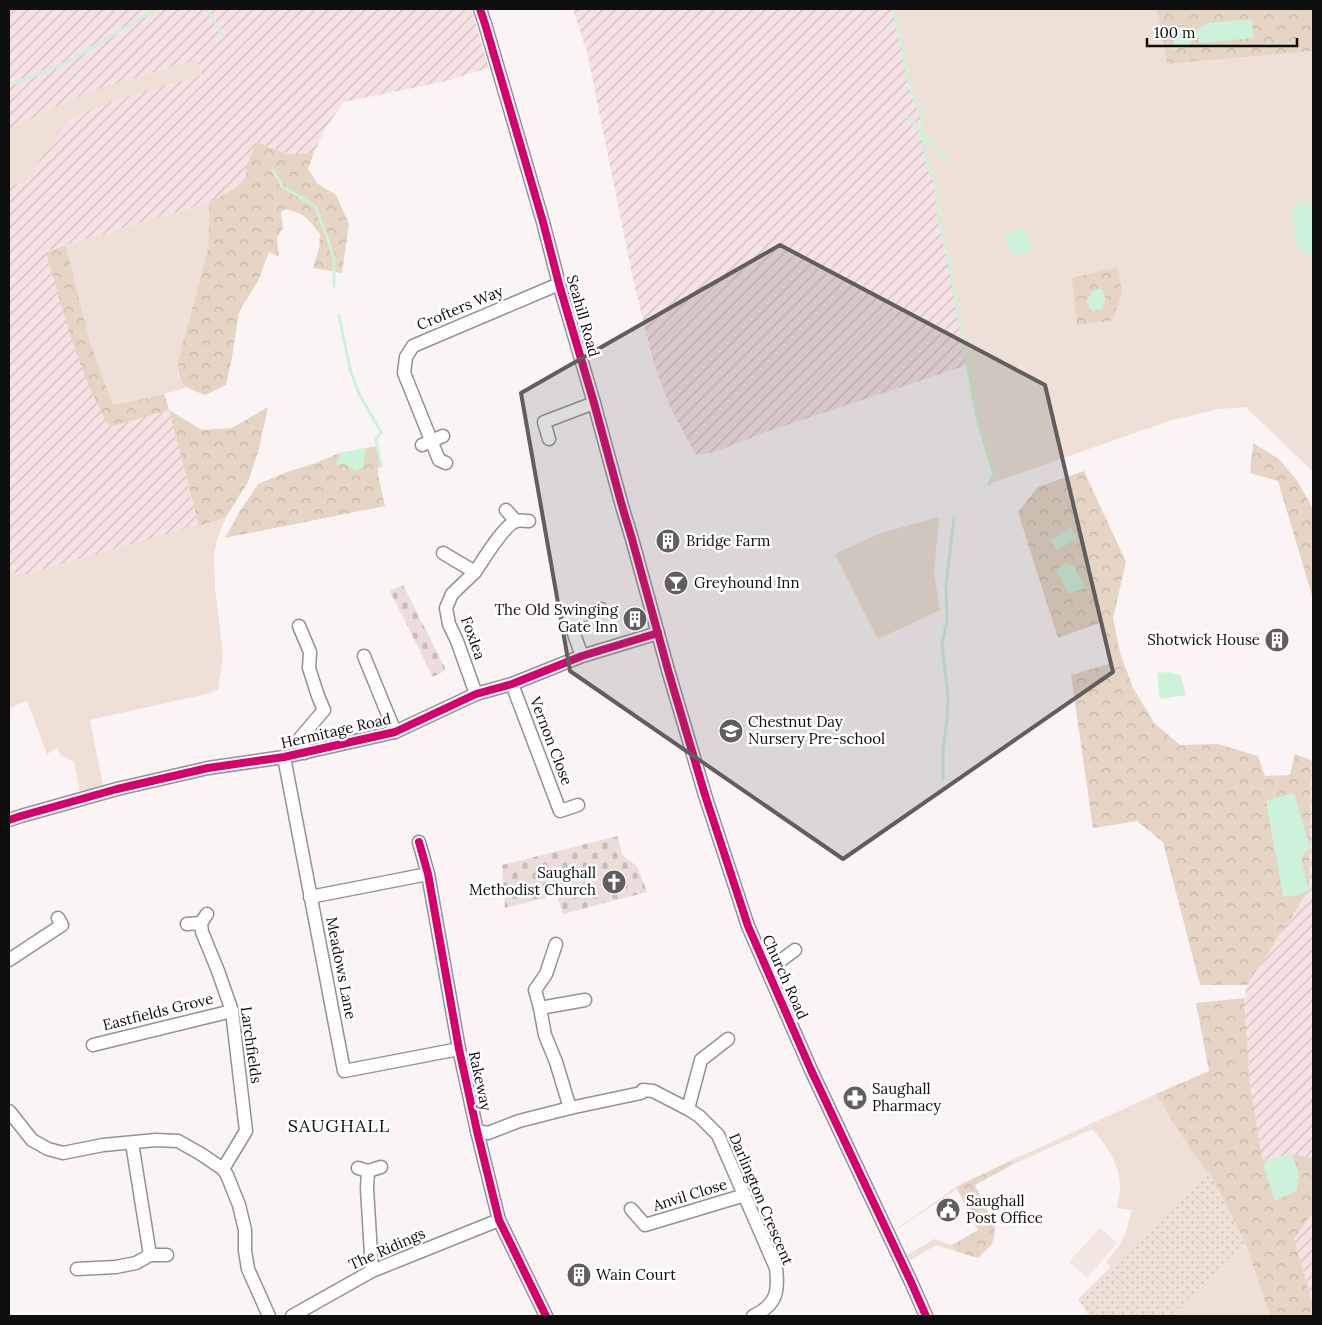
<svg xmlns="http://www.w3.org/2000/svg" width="1322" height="1325" font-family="Lora,serif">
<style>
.farmland{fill:url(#farmland-furrows)}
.grass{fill:#eee0d6}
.forest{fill:url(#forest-crowns)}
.cemetery{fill:url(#cemetery-stones)}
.park{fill:url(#park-dots)}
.pitch{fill:#f3e5df}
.water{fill:#ccf2d9}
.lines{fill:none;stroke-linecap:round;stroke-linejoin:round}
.stream{stroke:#ccf2d9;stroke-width:3}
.minor-casing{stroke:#949292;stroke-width:15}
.minor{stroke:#fefdfe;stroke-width:12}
.cycleway-casing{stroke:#fff;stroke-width:11}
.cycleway{stroke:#d6006c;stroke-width:8}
.marked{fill:#615e5f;fill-opacity:0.2;stroke:#615e5f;stroke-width:4;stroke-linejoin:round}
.labels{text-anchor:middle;stroke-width:5;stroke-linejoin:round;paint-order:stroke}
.street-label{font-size:15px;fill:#0e0e0e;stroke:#fff}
.poi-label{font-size:15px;fill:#0e0e0e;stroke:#fff;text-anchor:start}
.quarter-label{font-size:18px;letter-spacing:1px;fill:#0e0e0e;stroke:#fff}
</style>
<defs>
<pattern id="farmland-furrows" width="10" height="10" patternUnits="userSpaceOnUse" patternTransform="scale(1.25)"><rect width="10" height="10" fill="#f6e1e3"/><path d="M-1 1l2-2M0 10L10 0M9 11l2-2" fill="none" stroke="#d2c0c2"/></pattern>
<pattern id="forest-crowns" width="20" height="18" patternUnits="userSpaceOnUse" patternTransform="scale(1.25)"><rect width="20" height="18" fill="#e6d5c5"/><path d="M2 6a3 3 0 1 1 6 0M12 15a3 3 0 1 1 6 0" fill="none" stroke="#c4b6a8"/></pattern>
<pattern id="cemetery-stones" width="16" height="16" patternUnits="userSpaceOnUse" patternTransform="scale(1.25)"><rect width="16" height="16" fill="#ebddd9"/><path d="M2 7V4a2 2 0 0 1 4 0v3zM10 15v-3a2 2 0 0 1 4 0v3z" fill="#c8bcb9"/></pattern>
<pattern id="park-dots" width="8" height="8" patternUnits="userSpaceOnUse" patternTransform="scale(1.25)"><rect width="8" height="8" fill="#eee0d6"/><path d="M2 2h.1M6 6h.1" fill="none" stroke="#cbbfb6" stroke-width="1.8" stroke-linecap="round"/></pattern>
</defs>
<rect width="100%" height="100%" fill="#faf4f5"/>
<!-- farmland -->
<g class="farmland">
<path d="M9 9H471L489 68 442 82 344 102 325 129 314 153 286 154 257 142 248 181 209 203 46 251 110 427 169 410 199 526 27 574 12 573 9 564Z"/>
<path d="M573 9H894L911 91 923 120 922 132 927 162 936 186 940 225 949 262 967 365 766 432 712 453 696 455 670 407 654 364 633 279 587 52Z"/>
<path d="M1311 760H1313V1158L1292 1154 1278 1157 1263 1164 1250 1085 1244 998 1247 985 1309 890Z"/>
<path d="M1313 1212V1305L1294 1239Z"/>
</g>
<!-- grass -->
<g class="grass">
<path d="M894 9H1157L1167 64 1313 51V472L1246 407 1219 409 1172 420 989 484 994 475 977 418 949 262 940 225 936 186 927 162 922 132 923 120 911 91Z"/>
<path d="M196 59 203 75 108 102 70 119 24 182 9 186V131L26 121 86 93Z"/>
<path d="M209 203 208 249 178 361V376L186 388 164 394 113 405 90 342 66 245Z"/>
<path d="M226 517 217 540 214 556 215 588 223 654 218 689 211 693 90 720 103 785 80 793 74 762 61 755 57 748 47 754 27 701 9 708V564L12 573 27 574Z"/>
<path d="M939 517 934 573 940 610 878 639 835 554 881 533Z"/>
<path d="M1156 1094 1189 1148 1208 1172 1111 1267 1106 1262 1119 1246 1126 1232 1132 1210 1117 1208C1118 1201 1120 1192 1120 1185 1119 1162 1106 1145 1092 1129L1012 1165V1160Z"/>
<path d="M956 1187 957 1189 895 1231V1230Z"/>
<path d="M934 1239 952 1245 957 1252 936 1245 911 1260 906 1256Z"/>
<path d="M1246 1245 1270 1316H1178Z"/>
</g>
<!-- forest -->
<g class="forest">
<path d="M1157 9H1313V51L1167 64Z"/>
<path d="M257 142 286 154 314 153 308 169 318 184 336 195 349 224 342 273 313 268 319 248 320 234C308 218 305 214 285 209L281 212 283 228 277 238 279 257 269 252 258 281 239 312 232 357 226 385 205 395C184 387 178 386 178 361L208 249 209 203 247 181 246 167Z"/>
<path d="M66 245 90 342 113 405 164 394 169 410 202 430 232 428 268 407 259 449 248 482 226 517 199 526 169 410 110 427C78 373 63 311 46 252Z"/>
<path d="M1118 267 1122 294 1112 321 1077 325 1072 278Z"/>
<path d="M1253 443 1279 459 1298 482 1313 509V599L1278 481 1250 473Z"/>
<path d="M377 446 381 466 378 468V475L385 506 225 538 240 511 258 484 287 472 316 463 339 453Z"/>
<path d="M1084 471 1126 562 1113 618 1120 653 1133 688 1155 724 1180 745 1218 744 1258 756 1265 776 1290 775 1295 754 1311 760 1309 890 1247 985H1200L1163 842 1137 821 1093 828 1071 675 1112 663 1102 622 1058 638 1018 512 1038 487Z"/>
<path d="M1244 998 1250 1085 1263 1163 1278 1157 1292 1154 1313 1158V1212L1294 1239 1313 1305V1316H1270L1246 1245 1213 1179 1189 1148 1156 1094 1209 1071 1196 1003Z"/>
<path d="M1012 1160V1165L975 1185 995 1226 994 1238 991 1245 978 1258 957 1252 952 1245 978 1230 956 1187Z"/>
</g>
<!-- cemetery -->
<g class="cemetery">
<path d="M403 585 446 670 433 677 390 591Z"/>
<path d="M618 836 622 855 637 866 647 892 563 914 557 895 505 908 502 865Z"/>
</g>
<!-- park -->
<path class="park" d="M1208 1172 1213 1179 1246 1245 1244 1247 1178 1316H1089L1078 1299Z"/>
<!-- pitch -->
<path class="pitch" d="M1100 1228 1117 1243 1087 1278 1069 1262Z"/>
<!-- water -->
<g class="water">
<path d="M1252 19 1253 38 1199 43 1198 36 1188 45 1172 50 1174 38 1169 29 1184 26 1197 35V30L1207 23Z"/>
<path d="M1301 202 1309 203 1313 209V255L1310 256 1296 247 1292 212 1296 205Z"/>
<path d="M1023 228 1032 250 1013 256 1003 236Z"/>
<path d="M1101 288 1106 299 1102 308 1092 312 1086 302 1093 291Z"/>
<path d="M366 448 363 467 357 471 343 463 339 465 336 463 339 459V453Z"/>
<path d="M1071 527 1077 538 1057 551 1050 541Z"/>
<path d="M1064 563 1074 566 1085 588 1069 594 1056 571Z"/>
<path d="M1168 672 1180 675 1186 695 1160 699 1157 673Z"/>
<path d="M1294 793 1310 847 1301 857 1309 890 1297 896H1283L1266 801Z"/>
<path d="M1292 1154 1299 1173 1297 1190 1275 1201 1263 1164 1278 1157Z"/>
</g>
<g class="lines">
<!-- stream -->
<g class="stream">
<path d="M207 9 223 36"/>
<path d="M894 9 911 91 923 120 922 132 927 162 936 186 940 225 949 262 977 418 994 475 989 484"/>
<path d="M9 85 66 63 156 9"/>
<path d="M908 117 948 162"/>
<path d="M273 170 283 187 315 206 327 236 334 259V286"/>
<path d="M339 315 350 369 359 394 381 432 376 440 381 466"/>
<path d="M943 779V750L947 720 948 696 942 644 947 620 946 585 954 518"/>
</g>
<defs>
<g id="minor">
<path d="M480 9 485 24 543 222 559 284 594 403 622 506 632 539 668 670 705 795 748 926 811 1070 911 1282 926 1316"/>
<path d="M549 439 544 422 594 403"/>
<path d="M422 445 443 436"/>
<path d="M446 463 439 460 404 373 406 357 413 346 559 284"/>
<path d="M506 510 516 521"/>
<path d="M443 553 475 572 452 594 446 608 449 624 457 641 476 694"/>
<path d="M475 572C482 562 505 523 517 521 520 520 525 521 529 521"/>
<path d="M299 626 310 652 309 668 318 696 324 710 301 737V745L305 753"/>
<path d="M364 656 395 732"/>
<path d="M582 656 569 620 601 609"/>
<path d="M512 684 560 811 578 805"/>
<path d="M284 757 344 1071 459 1049"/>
<path d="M9 820 21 816 117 789 208 768 284 757 395 732 476 694 512 684 582 656 658 633"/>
<path d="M419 842 428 874 459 1049 477 1131 499 1220 546 1316"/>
<path d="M310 897 428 874"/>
<path d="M207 914 201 923 202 932 218 971 232 1011 246 1131 223 1169"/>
<path d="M187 924 201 923"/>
<path d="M556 944 546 974 535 990 540 1008 545 1035 556 1062 570 1108"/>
<path d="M9 960 62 925 58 918"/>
<path d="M768 970 795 950"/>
<path d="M540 1008 585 1000"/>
<path d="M93 1045 232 1011"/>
<path d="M688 1109 701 1060 728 1039"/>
<path d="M9 1111 32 1140 48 1149 63 1153 103 1145 156 1140 178 1141 201 1154 223 1169 227 1175 239 1205 245 1230V1251L248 1269 269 1316"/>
<path d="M477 1131 488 1133 519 1121 570 1108 641 1093 643 1090 653 1091 688 1109 699 1116 718 1135 776 1268C779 1293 776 1305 753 1316"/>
<path d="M358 1168 368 1171 367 1188 372 1271"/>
<path d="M368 1171 381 1167"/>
<path d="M631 1209 645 1225 745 1195"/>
<path d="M150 1255H167"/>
<path d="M77 1269 116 1267 136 1263 150 1255 132 1143"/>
<path d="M292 1316 372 1271 499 1220"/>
</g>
</defs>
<!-- minor casing -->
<use href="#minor" class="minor-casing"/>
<!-- minor -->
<use href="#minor" class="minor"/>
<defs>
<g id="cycleway">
<path d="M480 9 485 24 543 222 559 284 594 403 622 506 632 539 668 670 705 795 748 926 811 1070 911 1282 926 1316"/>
<path d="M9 820 21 816 117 789 208 768 284 757 395 732 476 694 512 684 582 656 658 633"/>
<path d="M419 842 428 874 459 1049 477 1131 499 1220 546 1316"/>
</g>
</defs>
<!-- cycleway casing -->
<use href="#cycleway" class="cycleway-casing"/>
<!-- cycleway -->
<use href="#cycleway" class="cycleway"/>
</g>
<!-- marked area -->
<path class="marked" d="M780 245 1045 385 1113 672 843 859 570 671 521 393Z"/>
<!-- icons -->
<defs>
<symbol id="building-disc" viewBox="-11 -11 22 22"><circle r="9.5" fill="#615e5f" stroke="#fff"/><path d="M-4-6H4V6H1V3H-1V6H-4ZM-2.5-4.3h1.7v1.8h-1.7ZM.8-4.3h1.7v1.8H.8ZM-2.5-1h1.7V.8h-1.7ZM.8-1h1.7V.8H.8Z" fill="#fff"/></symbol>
<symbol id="bar-disc" viewBox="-11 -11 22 22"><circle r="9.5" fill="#615e5f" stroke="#fff"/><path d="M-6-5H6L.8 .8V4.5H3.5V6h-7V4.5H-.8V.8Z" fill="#fff"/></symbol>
<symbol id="school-disc" viewBox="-11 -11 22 22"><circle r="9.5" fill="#615e5f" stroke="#fff"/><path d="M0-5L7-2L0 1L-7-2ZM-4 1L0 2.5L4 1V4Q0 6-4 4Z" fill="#fff"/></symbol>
<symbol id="church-disc" viewBox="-11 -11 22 22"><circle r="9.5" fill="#615e5f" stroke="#fff"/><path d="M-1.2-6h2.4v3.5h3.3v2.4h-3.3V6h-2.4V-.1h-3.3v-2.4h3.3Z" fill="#fff"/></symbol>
<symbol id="pharmacy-disc" viewBox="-11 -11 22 22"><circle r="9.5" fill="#615e5f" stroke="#fff"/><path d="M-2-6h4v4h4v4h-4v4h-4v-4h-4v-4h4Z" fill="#fff"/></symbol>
<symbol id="civic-disc" viewBox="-11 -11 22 22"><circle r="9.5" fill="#615e5f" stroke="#fff"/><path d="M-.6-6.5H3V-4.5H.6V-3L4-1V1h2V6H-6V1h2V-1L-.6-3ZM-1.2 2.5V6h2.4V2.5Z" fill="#fff"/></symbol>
</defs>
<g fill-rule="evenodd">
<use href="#building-disc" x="654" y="527" width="28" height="28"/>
<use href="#bar-disc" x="662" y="569" width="28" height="28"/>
<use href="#building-disc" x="621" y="605" width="28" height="28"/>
<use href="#building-disc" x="1263" y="626" width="28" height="28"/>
<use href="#school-disc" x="717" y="717" width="28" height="28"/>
<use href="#church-disc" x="600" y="868" width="28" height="28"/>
<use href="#pharmacy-disc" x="841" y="1084" width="28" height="28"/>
<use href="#civic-disc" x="934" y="1196" width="28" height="28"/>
<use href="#building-disc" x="565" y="1261" width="28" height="28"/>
</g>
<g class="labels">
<!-- street labels -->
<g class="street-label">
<text transform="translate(460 308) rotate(-23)" y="5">Crofters Way</text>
<text transform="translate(583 316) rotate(74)" y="5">Seahill Road</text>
<text transform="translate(473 638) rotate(70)" y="5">Foxlea</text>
<text transform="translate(336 731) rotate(-13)" y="5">Hermitage Road</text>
<text transform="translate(551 741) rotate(69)" y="5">Vernon Close</text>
<text transform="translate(341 968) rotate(79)" y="5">Meadows Lane</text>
<text transform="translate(785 977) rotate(66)" y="5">Church Road</text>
<text transform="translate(158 1012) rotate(-14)" y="5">Eastfields Grove</text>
<text transform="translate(251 1045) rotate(82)" y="5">Larchfields</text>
<text transform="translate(480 1081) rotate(78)" y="5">Rakeway</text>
<text transform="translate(690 1195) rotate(-17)" y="5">Anvil Close</text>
<text transform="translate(761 1199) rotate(67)" y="5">Darlington Crescent</text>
<text transform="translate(387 1249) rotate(-24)" y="5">The Ridings</text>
</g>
<!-- poi labels -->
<g class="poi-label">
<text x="686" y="546">Bridge Farm</text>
<text x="694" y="588">Greyhound Inn</text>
<text x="618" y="615" text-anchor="end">The Old Swinging<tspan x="618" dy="17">Gate Inn</tspan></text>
<text x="1260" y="645" text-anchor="end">Shotwick House</text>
<text x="748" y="727">Chestnut Day<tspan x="748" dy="17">Nursery Pre-school</tspan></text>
<text x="596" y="878" text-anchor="end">Saughall<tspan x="596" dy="17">Methodist Church</tspan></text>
<text x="872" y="1094">Saughall<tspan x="872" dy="17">Pharmacy</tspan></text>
<text x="966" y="1206">Saughall<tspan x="966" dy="17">Post Office</tspan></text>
<text x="596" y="1280">Wain Court</text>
</g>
<!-- quarter labels -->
<g class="quarter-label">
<text x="339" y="1132">SAUGHALL</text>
</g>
</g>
<!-- border -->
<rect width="1322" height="1325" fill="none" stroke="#0e0e0e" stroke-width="20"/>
<!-- scale -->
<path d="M1147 38v8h150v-8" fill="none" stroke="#0e0e0e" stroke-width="2.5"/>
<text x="1154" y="38" font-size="15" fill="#0e0e0e" stroke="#ffffff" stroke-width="4" paint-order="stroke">100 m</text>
</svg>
